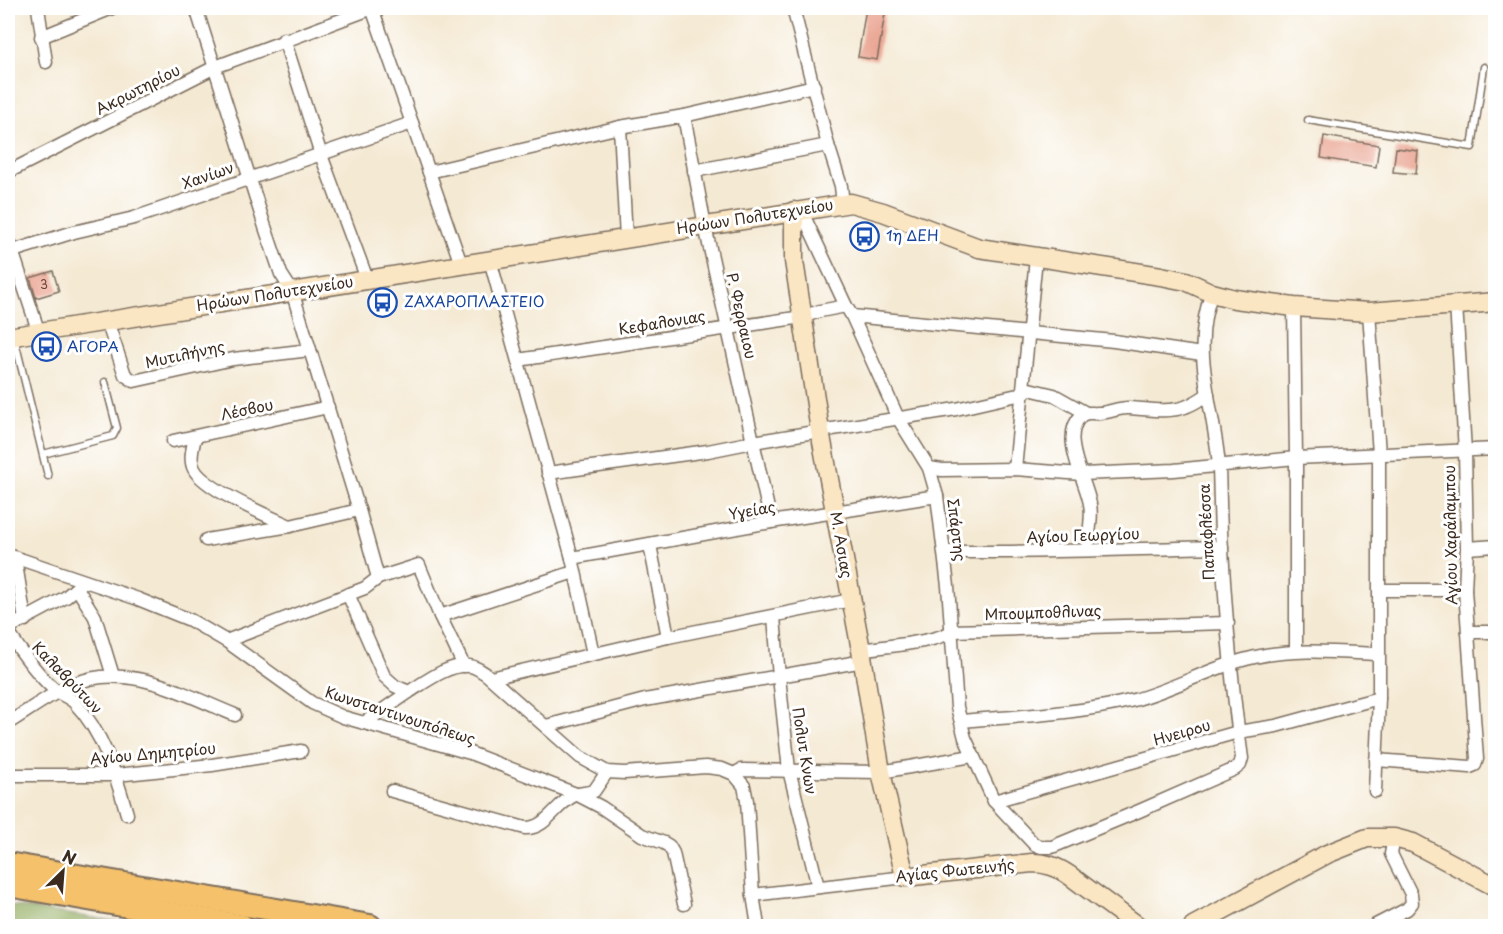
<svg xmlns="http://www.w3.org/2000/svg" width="1503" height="934" font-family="'Playpen Sans',sans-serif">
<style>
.forest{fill:#90aa5c;stroke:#666a3d;stroke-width:1.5}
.building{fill:#e89b87}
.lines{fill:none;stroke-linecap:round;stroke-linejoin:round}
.lane-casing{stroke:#7c6d5d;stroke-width:9}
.street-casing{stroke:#7c6d5d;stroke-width:15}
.secondary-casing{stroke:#7c6d5d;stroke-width:21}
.highway-casing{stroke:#7c6d5d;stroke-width:26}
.lane{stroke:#fff;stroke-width:6}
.street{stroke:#fff;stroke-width:12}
.secondary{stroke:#fbe6c4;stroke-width:18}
.highway{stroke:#f5c16b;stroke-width:22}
.labels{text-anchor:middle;stroke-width:6;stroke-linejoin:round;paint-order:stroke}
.number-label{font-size:12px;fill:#664638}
.street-label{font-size:15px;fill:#3b2a1e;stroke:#fff}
.transit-label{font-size:15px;fill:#164399;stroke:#fff;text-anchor:start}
</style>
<rect width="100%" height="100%" fill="#fff"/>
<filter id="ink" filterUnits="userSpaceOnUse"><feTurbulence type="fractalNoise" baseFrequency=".0167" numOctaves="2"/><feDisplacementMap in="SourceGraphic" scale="12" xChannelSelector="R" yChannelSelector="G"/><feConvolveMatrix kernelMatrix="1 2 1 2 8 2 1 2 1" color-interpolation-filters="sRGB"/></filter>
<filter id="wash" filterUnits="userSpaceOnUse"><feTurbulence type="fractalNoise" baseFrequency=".008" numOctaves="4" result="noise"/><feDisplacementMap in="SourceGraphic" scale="24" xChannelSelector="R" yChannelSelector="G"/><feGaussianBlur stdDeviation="1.35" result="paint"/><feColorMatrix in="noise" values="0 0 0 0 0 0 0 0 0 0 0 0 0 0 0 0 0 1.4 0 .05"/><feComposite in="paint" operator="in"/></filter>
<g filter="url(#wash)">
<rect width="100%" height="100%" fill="#f4e9d3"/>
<!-- forest -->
<path class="forest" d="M8 905 141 925 142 926H8Z"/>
<g id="blocks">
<!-- building -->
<g class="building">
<path d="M866 8H886L877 60 858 57Z"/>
<path d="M1324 136 1379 145 1376 167 1321 158Z"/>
<path d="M1396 148 1418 151 1416 174 1393 172Z"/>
<path d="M53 271 59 291 36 298 30 278Z"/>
</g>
</g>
</g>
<g filter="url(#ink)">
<use href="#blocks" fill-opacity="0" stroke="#7c6d5d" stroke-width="1.5"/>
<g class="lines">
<defs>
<g id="lane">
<path d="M1308 120 1472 147 1484 67"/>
<path d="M14 337 48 476"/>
<path d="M43 454 113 436 117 428 105 382"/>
</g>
<g id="street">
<path d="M38 8 46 62"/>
<path d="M196 8 265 227 281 274 292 291 359 510 378 578 365 588 226 641"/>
<path d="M372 8 461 264"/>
<path d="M793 8 828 145 841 186 843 204"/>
<path d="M41 37 112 8"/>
<path d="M284 39 321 155 367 279"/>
<path d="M684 116 705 226 771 522"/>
<path d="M620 127 626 238"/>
<path d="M694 171 828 145"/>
<path d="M8 172 215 67 373 8"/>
<path d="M429 172 620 127 684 116 814 86"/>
<path d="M801 210 846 306 852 316 898 418 929 468 937 496 948 586 957 707 965 738 994 801 1034 844 1041 847H1052L1139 811 1235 769 1240 765 1242 758C1232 689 1226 619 1222 549 1220 522 1220 495 1219 467 1215 409 1189 349 1212 293"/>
<path d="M8 238 39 333"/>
<path d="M13 251 74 232 134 218 412 123"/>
<path d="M490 260 572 558 593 654"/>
<path d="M1294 307 1296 458V651"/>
<path d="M1369 312 1379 454V698L1375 791"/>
<path d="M852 316 1114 341 1202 354"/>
<path d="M107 321 125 375 134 381 233 359 310 350"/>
<path d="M518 360 802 317 820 311 846 306"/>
<path d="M195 437C193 447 189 459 194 469 204 489 268 516 290 526"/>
<path d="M173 441 328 407"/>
<path d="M929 468 942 470 1015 469 1082 474 1174 470 1296 458 1496 449"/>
<path d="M1015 469 1036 258"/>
<path d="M548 473 708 451 753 442 956 409 1022 394 1029 389 1054 395 1086 413"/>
<path d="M206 540 290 526 359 510"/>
<path d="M650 545 668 637"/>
<path d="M1467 548 1496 546"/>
<path d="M1087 550C1088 535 1093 518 1090 504 1086 480 1059 437 1081 416 1086 411 1092 414 1098 413 1109 413 1119 407 1130 408 1148 409 1167 413 1185 407 1193 404 1201 399 1208 394"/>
<path d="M945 552C1037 553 1129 549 1222 547"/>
<path d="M8 555 138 599 190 620 226 641 312 703 343 717 470 753 576 794 601 807 642 835 664 843 669 846 673 853 684 904"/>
<path d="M15 558 25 620"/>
<path d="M572 558 771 522 937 496"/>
<path d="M378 578 419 565 440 616 464 666"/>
<path d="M77 588 95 617 113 676"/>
<path d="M1381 590H1465"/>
<path d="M348 594 384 676 395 686 409 692C425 682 450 663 469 666 475 666 481 671 486 674L580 757 607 772 624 773 706 767 722 769 734 774 741 770 881 772 972 756"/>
<path d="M440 616 574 572"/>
<path d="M774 617 779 677 789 770 818 887"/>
<path d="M8 628 66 597 81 584"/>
<path d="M8 632C19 649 42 681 58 692 63 696 69 697 74 702 103 732 116 775 127 814"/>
<path d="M1468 632H1496"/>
<path d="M861 650C883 646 936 643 952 631L1228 623"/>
<path d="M491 678 668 637 851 600"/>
<path d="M961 721C1019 716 1077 714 1134 700 1175 689 1213 666 1255 657 1295 648 1337 652 1378 654"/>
<path d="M8 723C28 711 49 695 71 685 126 660 185 695 235 715"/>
<path d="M364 723 409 692"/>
<path d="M546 726 645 700 863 661"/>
<path d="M1376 760 1470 767 1475 765 1477 759 1465 590 1467 548 1465 451 1456 304"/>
<path d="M734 774 744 786 747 801 753 895 758 926"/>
<path d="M8 775H116L212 765 301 751"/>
<path d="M392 791 525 828C547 829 556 803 575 795 581 793 588 793 594 791L607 772"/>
<path d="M994 801 1238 732 1276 726 1379 698"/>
<path d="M753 895 905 877"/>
<path d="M1374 926 1407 909 1412 903 1411 894 1391 854 1394 838"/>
</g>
<g id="secondary">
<path d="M794 211V261L820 431 861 650 881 772 905 877 1032 863C1047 863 1057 867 1069 875L1138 926"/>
<path d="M8 337 851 203 883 212 979 248 1161 276 1186 281 1212 293 1235 299 1294 307 1369 312 1496 302"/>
<path d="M1193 926 1327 854 1367 838H1394L1413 843 1496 887"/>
</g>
<g id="highway">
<path d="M8 864 370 926"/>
<path d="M8 885 242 926"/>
</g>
</defs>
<!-- lane casing -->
<use href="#lane" class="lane-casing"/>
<!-- street casing -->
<use href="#street" class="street-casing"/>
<!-- secondary casing -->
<use href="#secondary" class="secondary-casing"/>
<!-- highway casing -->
<use href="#highway" class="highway-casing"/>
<!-- lane -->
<use href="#lane" class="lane"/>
<!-- street -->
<use href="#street" class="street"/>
<!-- secondary -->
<use href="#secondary" class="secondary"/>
<!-- highway -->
<use href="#highway" class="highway"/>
</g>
</g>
<!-- icons -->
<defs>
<symbol id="bus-ring" viewBox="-11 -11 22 22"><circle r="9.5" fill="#fff" stroke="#1a4fb4" stroke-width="1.5"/><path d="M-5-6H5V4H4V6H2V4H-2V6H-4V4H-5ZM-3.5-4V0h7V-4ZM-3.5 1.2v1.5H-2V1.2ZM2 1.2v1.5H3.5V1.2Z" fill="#1a4fb4"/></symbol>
</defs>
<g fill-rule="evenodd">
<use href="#bus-ring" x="848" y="220" width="33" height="33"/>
<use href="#bus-ring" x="366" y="286" width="33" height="33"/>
<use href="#bus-ring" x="30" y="330" width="33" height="33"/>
</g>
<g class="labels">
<!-- number labels -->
<g class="number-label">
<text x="44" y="289">3</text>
</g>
<!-- street labels -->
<g class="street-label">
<text transform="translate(138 90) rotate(-27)" y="5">Ακρωτηρίου</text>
<text transform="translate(208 176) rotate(-19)" y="5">Χανίων</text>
<text transform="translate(755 217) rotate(-9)" y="5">Ηρώων Πολυτεχνείου</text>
<text transform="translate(275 294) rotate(-9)" y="5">Ηρώων Πολυτεχνείου</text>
<text transform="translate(741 316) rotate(77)" y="5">Ρ. Φερραιου</text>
<text transform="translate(662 323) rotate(-9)" y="5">Κεφαλονιας</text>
<text transform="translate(185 355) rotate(-12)" y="5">Μυτιλήνης</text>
<text transform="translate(247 410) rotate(-12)" y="5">Λέσβου</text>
<text transform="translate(752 511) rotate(-10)" y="5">Υγείας</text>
<text transform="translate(956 530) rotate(83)" y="5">Σπάρτης</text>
<text transform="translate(1207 532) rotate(-93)" y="5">Παπαφλέσσα</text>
<text transform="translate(1451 535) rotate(-91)" y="5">Αγίου Χαράλαμπου</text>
<text transform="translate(1083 536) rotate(-2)" y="5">Αγίου Γεωργίου</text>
<text transform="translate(841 545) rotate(80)" y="5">Μ. Ασιας</text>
<text transform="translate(1043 613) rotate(-2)" y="5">Μπουμποθλινας</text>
<text transform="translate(67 678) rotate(46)" y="5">Καλαβρύτων</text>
<text transform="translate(400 716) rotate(18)" y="5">Κωνσταντινουπόλεως</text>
<text transform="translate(1182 733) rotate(-16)" y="5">Ηνειρου</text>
<text transform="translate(804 751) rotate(81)" y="5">Πολυτ Κνων</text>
<text transform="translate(153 754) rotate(-5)" y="5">Αγίου Δημητρίου</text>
<text transform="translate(955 871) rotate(-6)" y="5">Αγίας Φωτεινής</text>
</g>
<!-- transit labels -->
<g class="transit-label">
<text x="886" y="241">1η ΔΕΗ</text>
<text x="404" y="307">ΖΑΧΑΡΟΠΛΑΣΤΕΙΟ</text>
<text x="67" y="352">ΑΓΟΡΑ</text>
</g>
</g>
<!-- margin -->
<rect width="1503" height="934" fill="none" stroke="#fff" stroke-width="30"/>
<!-- north arrow -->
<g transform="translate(63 871) rotate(25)" stroke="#ffffff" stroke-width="4.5" paint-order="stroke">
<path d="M0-4.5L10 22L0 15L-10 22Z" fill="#3b2a1e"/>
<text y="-9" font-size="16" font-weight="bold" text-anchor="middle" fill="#3b2a1e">N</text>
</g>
</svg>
